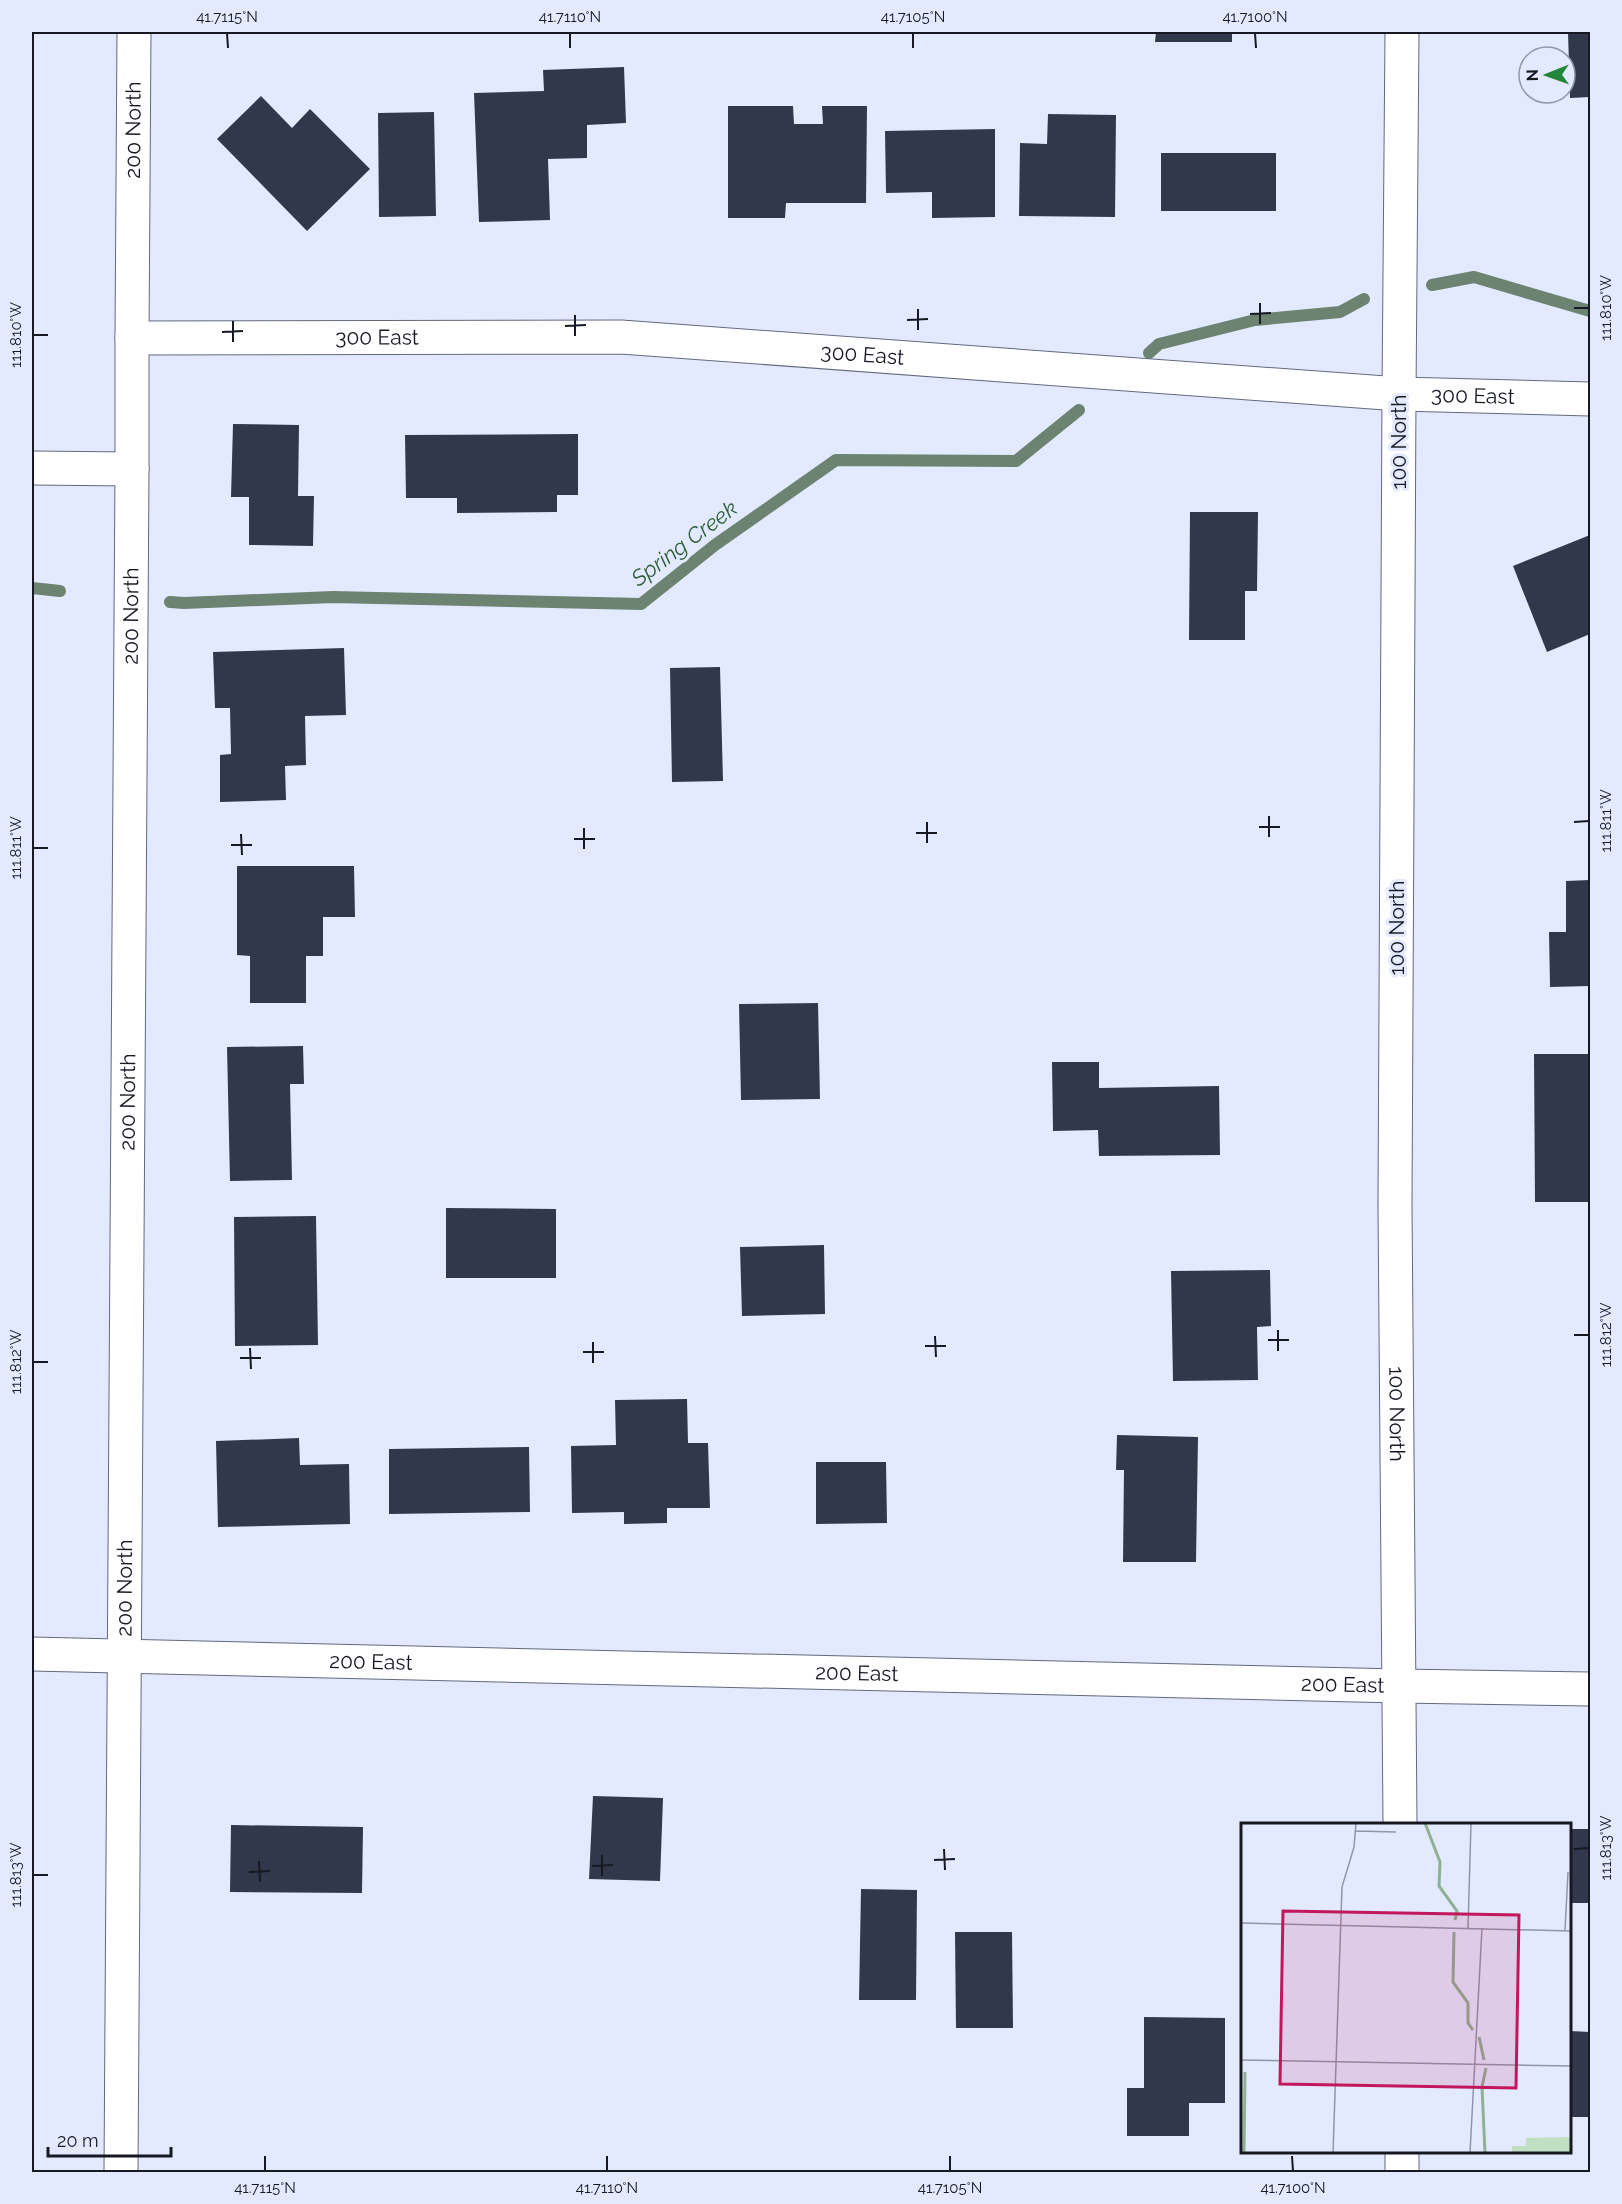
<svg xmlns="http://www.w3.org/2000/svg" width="1622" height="2204" font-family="Raleway,sans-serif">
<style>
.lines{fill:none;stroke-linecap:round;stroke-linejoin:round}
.stream{stroke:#6b8370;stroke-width:12}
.building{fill:#32384c}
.minor-casing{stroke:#626980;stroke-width:35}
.tertiary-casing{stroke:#626980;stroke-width:35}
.minor{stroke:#fff;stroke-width:33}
.tertiary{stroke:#fff;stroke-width:33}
.ticks{fill:none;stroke:#161922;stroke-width:2}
.labels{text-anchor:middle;stroke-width:6;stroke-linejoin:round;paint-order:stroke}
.street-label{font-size:21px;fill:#161922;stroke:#e3eaff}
.water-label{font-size:22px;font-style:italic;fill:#2f6036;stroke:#e3eaff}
.inset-river{fill:none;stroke:#8fb092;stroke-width:3}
.inset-road{fill:none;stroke:#9196a7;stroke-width:1.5}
.view{fill:#c2185b;fill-opacity:0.15;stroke:#c2185b;stroke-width:3}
.inset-edge{fill:none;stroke:#161922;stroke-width:3}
.neatline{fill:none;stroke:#161922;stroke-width:2}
.ticks-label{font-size:15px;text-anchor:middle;fill:#161922}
</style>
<rect width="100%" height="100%" fill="#e3eaff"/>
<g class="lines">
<!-- stream -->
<g class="stream">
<path d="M1432 285 1474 277 1590 311"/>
<path d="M1149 353 1159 344 1255 320 1340 312 1364 299"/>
<path d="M32 588 60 591"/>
<path d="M170 602 184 603 333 597 641 604 715 545 836 460 1016 461 1079 410"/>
</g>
</g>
<!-- building -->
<g class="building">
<path d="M1156 32H1232V42H1155Z"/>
<path d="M1568 32H1590V97L1570 98Z"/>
<path d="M624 67 626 123 587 125V158L548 159 550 220 479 222 474 93 544 91 543 70Z"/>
<path d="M261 96 292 128 310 109 370 169 307 231 217 139Z"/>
<path d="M728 106H793L794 124H823L822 106H867L866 203H786L785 218H728Z"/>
<path d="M434 112 436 216 379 217 378 113Z"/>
<path d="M1048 114 1116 115 1115 217 1019 216 1020 143 1047 144Z"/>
<path d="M995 129V217L932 218V192L886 193 885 131Z"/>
<rect x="1161" y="153" width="115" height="58"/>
<path d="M233 424 299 425 298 496H314L313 546 249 545V497H231Z"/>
<path d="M578 434V495H557V512L457 513V498H406L405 435Z"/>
<path d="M1190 512H1258L1257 591H1245V640H1189Z"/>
<path d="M1590 535V634L1547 652 1513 566Z"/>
<path d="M344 648 346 715 305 716 306 765 285 766 286 800 220 802V755L231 754 230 708H215L213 652Z"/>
<path d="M720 667 723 781 672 782 670 668Z"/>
<path d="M237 866H354L355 917H323V956H306V1003H250V956L237 955Z"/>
<path d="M1590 880V986L1550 987 1549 932H1566V881Z"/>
<path d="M818 1003 820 1099 741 1100 739 1004Z"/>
<path d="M303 1046 304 1084H290L292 1180 230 1181 227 1047Z"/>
<path d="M1534 1054H1590V1202H1535Z"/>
<path d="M1052 1062H1099V1088L1219 1086 1220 1155 1099 1156 1098 1130 1053 1131Z"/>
<path d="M446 1208 556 1209V1278H446Z"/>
<path d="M316 1216 318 1345 235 1346 234 1217Z"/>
<path d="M824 1245 825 1314 742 1316 740 1247Z"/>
<path d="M1270 1270 1271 1326 1257 1327 1258 1380 1173 1381 1171 1271Z"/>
<path d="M687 1399 688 1443H708L710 1508H667V1523L624 1524V1512L572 1513 571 1446 616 1445 615 1400Z"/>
<path d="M1117 1435 1198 1437 1196 1562H1123L1124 1470H1116Z"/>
<path d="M299 1438 300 1465 349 1464 350 1524 218 1527 216 1441Z"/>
<path d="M529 1447 530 1512 389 1514V1449Z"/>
<path d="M816 1462H886L887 1523 816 1524Z"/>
<path d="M593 1796 663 1798 660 1881 589 1879Z"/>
<path d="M231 1825 363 1827 362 1893 230 1892Z"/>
<rect x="1570" y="1829" width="20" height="74"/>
<path d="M861 1889 917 1890 916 2000H859Z"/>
<path d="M955 1932H1012L1013 2028H956Z"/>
<path d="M1144 2017 1225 2018V2103H1189V2136H1127V2088H1144Z"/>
<path d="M1570 2031 1590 2032V2117H1570Z"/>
</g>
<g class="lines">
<defs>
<g id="minor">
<path id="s1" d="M132 338 134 32"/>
<path d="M1399 394 1402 32"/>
<path id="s2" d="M32 1654 1399 1686"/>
<path id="s3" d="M121 2172 132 469"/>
</g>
<g id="tertiary">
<path id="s4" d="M1399 394 1395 1205 1400 1824"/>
<path id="s5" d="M32 468 132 469V338L621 337 1399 394 1590 399"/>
<path d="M1399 1686 1590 1689"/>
<path d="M1402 2152V2172"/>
</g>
</defs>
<!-- minor casing -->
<use href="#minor" class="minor-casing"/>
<!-- tertiary casing -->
<use href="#tertiary" class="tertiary-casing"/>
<!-- minor -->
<use href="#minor" class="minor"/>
<!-- tertiary -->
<use href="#tertiary" class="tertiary"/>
</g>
<!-- ticks -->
<path class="ticks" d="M227 33 228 48M570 33V48M913 33V48M1255 33 1256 48M1260 303V324M1574 308H1589M918 309V330M1250 314 1271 313M575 315V336M907 320 928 319M233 321V342M565 326 586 325M222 332 243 331M33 335H48M1269 816V837M927 822V843M1574 822 1589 821M1259 827H1280M584 828V849M916 833H937M241 834 242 855M574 839H595M231 845H252M33 848H48M1278 1330V1351M1574 1335H1589M935 1336 936 1357M1268 1340H1289M593 1342V1363M925 1346H946M250 1348 251 1369M583 1352H604M240 1358H261M33 1362H48M944 1849 945 1870M1574 1849 1589 1848M602 1855V1876M934 1860 955 1859M259 1861 260 1882M592 1866 613 1865M249 1872 270 1871M33 1875H48M265 2156V2171M607 2156V2171M950 2156V2171M1292 2156 1293 2171"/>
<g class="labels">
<!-- street labels -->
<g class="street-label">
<text dy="7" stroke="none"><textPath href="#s1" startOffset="208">200 North</textPath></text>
<text dy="7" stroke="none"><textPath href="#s5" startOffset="476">300 East</textPath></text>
<text dy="7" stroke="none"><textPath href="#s5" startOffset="962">300 East</textPath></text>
<text dy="7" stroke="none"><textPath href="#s5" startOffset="1574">300 East</textPath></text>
<text transform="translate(1399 442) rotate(-90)" y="7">100 North</text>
<text dy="7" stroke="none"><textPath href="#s3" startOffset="1556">200 North</textPath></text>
<text transform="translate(1397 928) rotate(-90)" y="7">100 North</text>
<text dy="7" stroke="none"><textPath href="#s3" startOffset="1070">200 North</textPath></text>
<text dy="7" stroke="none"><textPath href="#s4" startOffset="1020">100 North</textPath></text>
<text dy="7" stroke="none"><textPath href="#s3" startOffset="584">200 North</textPath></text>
<text dy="7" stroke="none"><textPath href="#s2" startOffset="339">200 East</textPath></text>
<text dy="7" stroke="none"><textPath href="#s2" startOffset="825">200 East</textPath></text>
<text dy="7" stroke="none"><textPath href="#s2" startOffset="1311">200 East</textPath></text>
</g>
<!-- water labels -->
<g class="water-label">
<text transform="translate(684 543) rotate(-37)" y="8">Spring Creek</text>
</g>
</g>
<!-- overview -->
<g transform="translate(1241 1823)">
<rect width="330" height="330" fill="#e3eaff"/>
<path d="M330 314V330H271V323H285V315Z" fill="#c1e0c3"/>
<path class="inset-river" d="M184 0 199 39 198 63 216 88 214 97M213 109 212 159 227 180V200L232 207M238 214 243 237M3 330 4 249M244 330 241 264 245 245"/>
<path class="inset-road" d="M115 8 155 9M0 100 330 108M227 105 230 0M324 107 327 49M0 237 330 243M92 330 101 64 113 24 115 0M229 330 241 105"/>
<path class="view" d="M42 88 278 92 275 265 39 261Z"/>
<rect width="330" height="330" class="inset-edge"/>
</g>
<!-- border -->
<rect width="1622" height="2204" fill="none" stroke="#e3eaff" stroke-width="66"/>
<!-- north arrow -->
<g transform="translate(1547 75) rotate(269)"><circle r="28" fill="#e3eaff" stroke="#9196a7" stroke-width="1.5"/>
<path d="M0-4.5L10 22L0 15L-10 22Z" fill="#23863a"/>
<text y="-9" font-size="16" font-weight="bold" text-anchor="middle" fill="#161922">N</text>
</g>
<!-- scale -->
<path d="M48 2147v9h123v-9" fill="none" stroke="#161922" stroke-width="3"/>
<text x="57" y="2147" font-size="18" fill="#161922" stroke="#e3eaff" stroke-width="4.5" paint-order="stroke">20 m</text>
<rect x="33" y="33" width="1556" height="2138" class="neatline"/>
<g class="ticks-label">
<text x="227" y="22">41.7115°N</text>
<text x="570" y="22">41.7110°N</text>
<text x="913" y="22">41.7105°N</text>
<text x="1255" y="22">41.7100°N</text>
<text transform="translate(1606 308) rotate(-90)" y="5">111.810°W</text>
<text transform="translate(16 335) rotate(-90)" y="5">111.810°W</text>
<text transform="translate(1606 821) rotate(-90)" y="5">111.811°W</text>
<text transform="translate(16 848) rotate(-90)" y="5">111.811°W</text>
<text transform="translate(1606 1335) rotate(-90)" y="5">111.812°W</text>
<text transform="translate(16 1362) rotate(-90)" y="5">111.812°W</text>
<text transform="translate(1606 1848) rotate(-90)" y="5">111.813°W</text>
<text transform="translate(16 1875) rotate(-90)" y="5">111.813°W</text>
<text x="265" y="2193">41.7115°N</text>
<text x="607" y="2193">41.7110°N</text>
<text x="950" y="2193">41.7105°N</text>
<text x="1293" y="2193">41.7100°N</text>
</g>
</svg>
